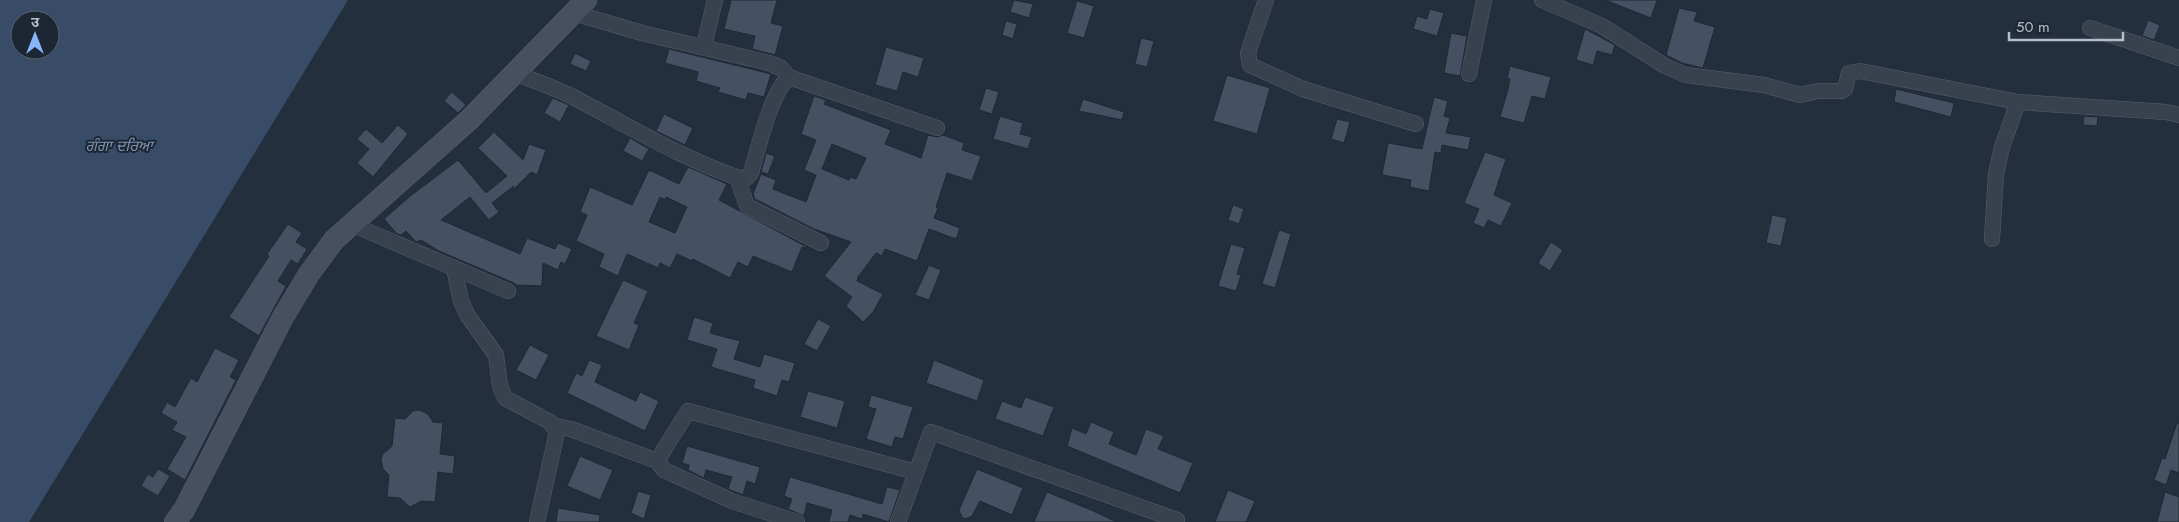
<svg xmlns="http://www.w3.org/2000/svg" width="2179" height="522" font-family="Jost,'Noto Sans Devanagari','Noto Sans Gurmukhi',sans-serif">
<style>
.water{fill:#394c67;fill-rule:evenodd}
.building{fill:#455162;stroke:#1f2835;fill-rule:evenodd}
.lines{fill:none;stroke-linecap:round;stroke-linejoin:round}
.street-casing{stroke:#565f6c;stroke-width:16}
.secondary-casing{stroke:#565f6c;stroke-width:22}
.street{stroke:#38414e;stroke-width:15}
.secondary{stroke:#465061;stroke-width:21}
.labels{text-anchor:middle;stroke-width:4;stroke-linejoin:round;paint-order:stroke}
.water-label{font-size:15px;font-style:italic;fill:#7c92b1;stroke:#1d2633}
</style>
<rect width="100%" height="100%" fill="#242f3e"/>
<!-- water -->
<path class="water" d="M0 0H348L29 522H0ZM20 20H50V50H20Z"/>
<!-- building -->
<g class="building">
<path d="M731 0H777L771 23 783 26 775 55 752 49 755 36 724 29Z"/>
<path d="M1014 0 1033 4 1029 18 1010 12Z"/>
<path d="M1605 0H1657L1651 18Z"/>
<path d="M1077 1 1094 6 1084 38 1067 33Z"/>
<path d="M1679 8 1697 12 1694 21 1715 27 1703 68 1682 63 1666 55Z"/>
<path d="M1430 9 1444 13 1437 36 1413 29 1417 16 1427 19Z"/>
<path d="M2148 20 2160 25 2154 40 2142 36Z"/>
<path d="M1006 21 1017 24 1013 39 1002 35Z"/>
<path d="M1585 29 1615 45 1612 55 1597 51 1593 65 1576 60Z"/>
<path d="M1451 33 1467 36 1460 76 1444 73Z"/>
<path d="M1141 38 1154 41 1147 67 1135 64Z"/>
<path d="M886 47 924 58 918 77 903 72 897 91 875 85Z"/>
<path d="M669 49 771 74 764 97 748 93 746 100 718 92 720 88 696 81 698 72 665 63Z"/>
<path d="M575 53 591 61 586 71 570 64Z"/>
<path d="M1510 66 1551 77 1545 99 1532 96 1524 123 1500 117 1508 89 1510 79 1507 78Z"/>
<path d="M1227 75 1270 88 1257 134 1213 121Z"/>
<path d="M986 88 999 92 992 114 979 110Z"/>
<path d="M1896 89 1954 103 1951 117 1894 102Z"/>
<path d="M452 92 466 105 458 113 444 101Z"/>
<path d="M814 96 826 100 824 104 891 130 885 144 921 158 928 135 938 137 943 135 964 143 962 150 981 156 972 181 947 173 936 207 938 208 934 218 960 228 956 239 929 229 917 261 885 249 882 256 876 253 858 277 857 281 883 294 873 312 863 322 846 306 852 297 824 276 851 242 814 229 755 199 753 194 761 174 776 180 773 189 806 202 816 175 804 170 816 140 801 134ZM832 144 866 158 856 179 850 177 849 180 822 169Z"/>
<path d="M1434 97 1448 101 1444 116 1450 118 1446 133 1471 137 1468 150 1442 145 1441 153 1435 152 1429 191 1410 187 1411 180 1382 175 1388 143 1422 149Z"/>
<path d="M553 98 569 105 560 122 544 113Z"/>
<path d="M1083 99 1124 112 1122 120 1079 111Z"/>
<path d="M664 114 693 128 685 145 656 131Z"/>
<path d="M1000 116 1023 123 1020 134 1032 137 1028 149 993 139Z"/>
<path d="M2084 116 2098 117 2097 126 2083 125Z"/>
<path d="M1337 119 1350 122 1344 143 1331 139Z"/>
<path d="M398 125 408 134 373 177 357 163 369 149 357 139 366 129 382 143Z"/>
<path d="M494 132 523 160 529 144 546 150 537 175 531 172 512 191 514 186 492 203 499 212 489 220 470 197 441 220 520 254 527 238 555 249 558 243 572 249 565 264 561 262 558 270 543 263 542 286 516 285 514 283 439 251 421 240 416 242 406 231 401 235 397 234 384 219 409 197 458 160 486 193 507 176 478 148Z"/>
<path d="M630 138 649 149 642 161 623 151Z"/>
<path d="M1485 152 1506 159 1494 195 1512 203 1501 226 1488 220 1484 228 1473 223 1479 209 1464 203Z"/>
<path d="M766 153 775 156 768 174 761 172Z"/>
<path d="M688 167 727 184 719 200 807 247 806 248 802 247 792 272 753 256 748 267 738 262 730 278 693 259 692 261 677 254 670 268 660 263 658 268 627 254 618 276 599 267 604 254 576 241 587 215 580 212 590 187 632 205 649 170 679 184ZM660 197 665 200 666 197 687 207 675 233 649 222Z"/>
<path d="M1233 205 1244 209 1239 224 1228 220Z"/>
<path d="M1772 215 1787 218 1781 246 1766 243Z"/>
<path d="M288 224 302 233 296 242 307 249 298 264 291 260 278 281 286 286 259 336 229 317 269 256 267 254Z"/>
<path d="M1279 230 1291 234 1275 288 1262 284Z"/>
<path d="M1551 242 1563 250 1550 271 1538 263Z"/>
<path d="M1231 244 1245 248 1237 274 1241 275 1236 291 1218 286Z"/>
<path d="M929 265 941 270 929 300 915 295Z"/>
<path d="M623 280 648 291 634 323 639 325 629 350 596 336Z"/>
<path d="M694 317 713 323 710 333 740 341 734 359 760 367 764 354 795 363 789 382 782 380 777 396 753 388 755 380 711 367 717 349 687 340Z"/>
<path d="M818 319 831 326 817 351 804 344Z"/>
<path d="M530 345 549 355 536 380 516 370Z"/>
<path d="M215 348 239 360 230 377 236 380 185 480 167 469 186 437 172 430 177 422 161 413 167 402 175 407 191 378 197 382Z"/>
<path d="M589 360 602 365 595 382 636 401 640 392 659 401 645 431 567 393 576 373 582 376Z"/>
<path d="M934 360 984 380 977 401 926 383Z"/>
<path d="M808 391 845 401 837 428 800 417Z"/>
<path d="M871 395 913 407 903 439 895 437 892 447 866 439 876 409 868 407Z"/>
<path d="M1025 397 1054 407 1043 436 995 419 1002 401 1021 408Z"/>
<path d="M419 410 428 414 433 422 443 423 440 454 455 456 453 474 438 472 435 502 421 501 410 507 400 498 387 497 389 475 383 469 381 459 383 454 392 446 395 418 405 419 413 411Z"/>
<path d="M1091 422 1114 432 1109 444 1136 455 1146 429 1164 436 1158 449 1193 463 1180 493 1067 446 1072 428 1086 434Z"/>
<path d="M2177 423H2179V473L2171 470 2166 485 2154 480 2162 458 2165 459Z"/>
<path d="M687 446 760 467 755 484 747 481 743 495 728 489 732 477 706 470 704 478 688 470 689 465 682 463Z"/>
<path d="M580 456 613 470 600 500 567 486Z"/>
<path d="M158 469 170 476 158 496 141 486 148 474 153 477Z"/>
<path d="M977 469 1023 488 1012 515 980 501 972 516 965 519 962 517 959 510Z"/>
<path d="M790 477 882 504 887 487 900 490 889 522 863 514 862 519 850 515 848 522H829L832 510 807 503 804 516 788 509 792 499 784 496Z"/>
<path d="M1228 490 1255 501 1246 522H1215Z"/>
<path d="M638 491 651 495 644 519 631 513Z"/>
<path d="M1047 492 1091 510 1117 522H1034Z"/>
<path d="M2165 492 2179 497V522H2157Z"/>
<path d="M558 508 600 515 599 522H556Z"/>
</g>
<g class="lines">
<defs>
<g id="street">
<path d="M1266 0 1248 53 1250 65 1303 89 1416 124"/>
<path d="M1542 0 1602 26 1665 66 1686 75 1764 85 1800 95 1818 91H1841L1845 89 1849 73 1860 71 2018 102 2166 112 2179 115"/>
<path d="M574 13 642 33 769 63 781 68 789 77"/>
<path d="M2090 28 2179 58"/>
<path d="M704 46 715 0"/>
<path d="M514 73C533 80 553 87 571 96 627 125 682 159 742 179L746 178 751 173C758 149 771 92 789 77L937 128"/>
<path d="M1469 74 1484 0"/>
<path d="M737 177 747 206 821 243"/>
<path d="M351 224 508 291"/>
<path d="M1992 239 1996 174 2002 147 2018 102"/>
<path d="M454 268 461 301 468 316 496 355 500 386 505 398 550 422 557 432 537 522"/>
<path d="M555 426 571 429 657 461 664 470 732 501 797 522"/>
<path d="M657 461 688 411 916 472"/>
<path d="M898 522 931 432 1177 520 1176 522"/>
</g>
<path id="secondary" d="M175 522 184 510 283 317 309 274 334 240 469 120 586 0"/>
</defs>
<!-- street casing -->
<use href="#street" class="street-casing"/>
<!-- secondary casing -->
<use href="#secondary" class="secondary-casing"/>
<!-- street -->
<use href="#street" class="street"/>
<!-- secondary -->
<use href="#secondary" class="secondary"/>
</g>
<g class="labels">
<!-- water labels -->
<g class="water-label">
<text x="119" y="151">ਗੰਗਾ ਦਰਿਆ</text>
</g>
</g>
<!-- north arrow -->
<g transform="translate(35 35)"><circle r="24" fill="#1d2633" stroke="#59626f"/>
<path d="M0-4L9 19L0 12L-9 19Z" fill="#8ab4f8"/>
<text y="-8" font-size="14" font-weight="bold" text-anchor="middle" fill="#b4bcc9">उ</text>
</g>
<!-- scale -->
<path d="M2009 32v8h114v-8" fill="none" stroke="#b4bcc9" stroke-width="2.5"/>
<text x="2016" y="32" font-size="15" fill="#b4bcc9" stroke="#1d2633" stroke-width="4" paint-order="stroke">50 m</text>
</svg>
